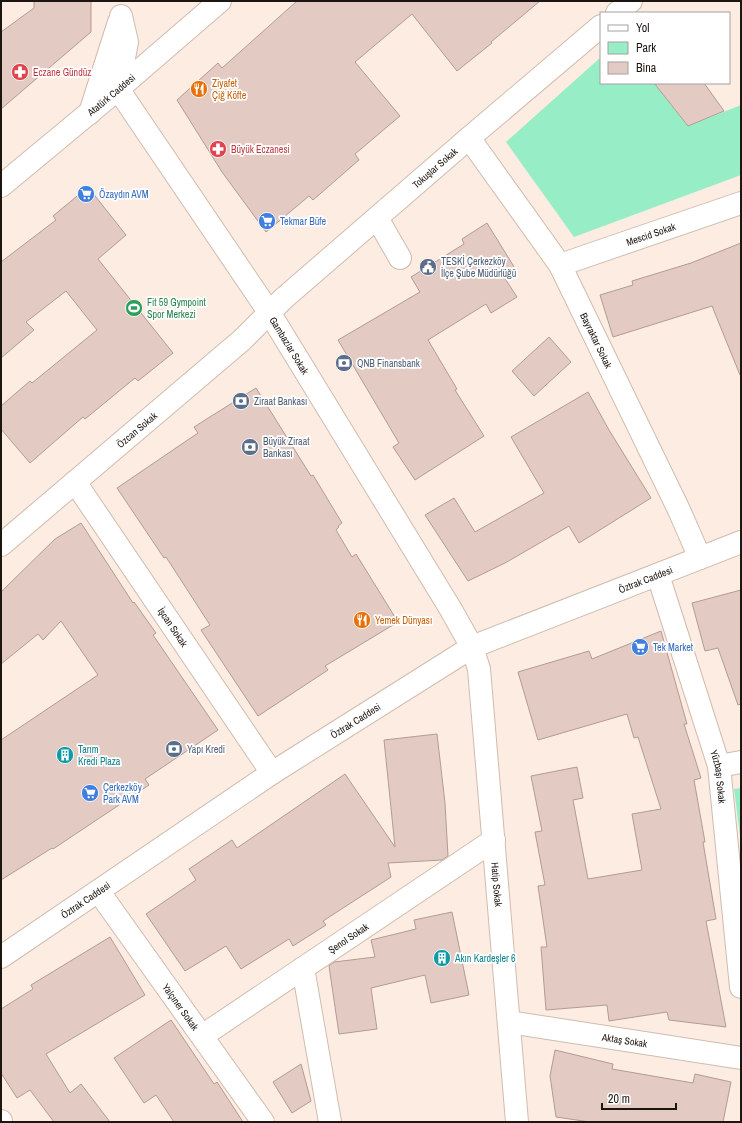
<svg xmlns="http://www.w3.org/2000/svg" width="742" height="1123" font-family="'Archivo Narrow',sans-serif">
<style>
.green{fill:#97edc5}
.building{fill:#e3cbc4;stroke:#b39b95}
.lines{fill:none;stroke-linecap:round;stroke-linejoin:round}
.minor-casing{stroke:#d0bcaf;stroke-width:24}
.major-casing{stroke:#d0bcaf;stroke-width:24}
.minor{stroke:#fff;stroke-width:22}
.major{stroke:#fff;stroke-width:22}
.labels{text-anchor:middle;stroke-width:3.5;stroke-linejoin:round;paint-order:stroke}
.health-label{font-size:10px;fill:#be3a42;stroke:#fff;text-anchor:start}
.food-label{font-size:10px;fill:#c56008;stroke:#fff;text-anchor:start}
.street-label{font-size:10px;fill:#1c1510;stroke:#fff}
.shop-label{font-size:10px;fill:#366cbe;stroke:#fff;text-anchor:start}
.service-label{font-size:10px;fill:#4e5e75;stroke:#fff;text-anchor:start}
.leisure-label{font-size:10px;fill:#27864d;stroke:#fff;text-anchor:start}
.culture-label{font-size:10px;fill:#0d838f;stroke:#fff;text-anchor:start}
</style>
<rect width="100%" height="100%" fill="#fdece1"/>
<!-- green -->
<g class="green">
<path d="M601 57V83H654L688 126 741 105V175L574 237 506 142Z"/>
<path d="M741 788V843L734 789Z"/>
</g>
<!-- building -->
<g class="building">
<path d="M34 1H91V32L1 109V32L34 8Z"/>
<path d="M297 1H540L491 42 492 43 457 71 412 14 355 62 400 116 355 154 359 160 313 200 309 196 266 232 222 172 177 100 218 63 222 68Z"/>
<path d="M654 83H704L724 111 688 126Z"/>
<path d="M88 187 126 235 98 259 173 353 138 381 135 378 85 419 83 417 30 463 1 429V406L30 381 32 383 97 330 66 291 26 322 34 330 1 358V262L56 220 53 216Z"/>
<path d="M487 223 516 270 504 277 517 297 491 313 486 304 428 340 457 389 455 390 484 436 415 480 393 447 399 443 338 340 420 292 411 277 464 244 462 239Z"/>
<path d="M741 243V375H740L712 306 613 337 600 295 633 285 632 281 691 263Z"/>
<path d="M549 337 571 362 534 396 512 371Z"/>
<path d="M256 388 311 476 313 475 342 523 338 526 339 527 336 530 352 557 356 554 398 622 325 666 328 670 258 716 201 630 210 625 166 557 164 558 117 488 198 433 194 427Z"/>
<path d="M588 392 609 430 651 498 579 543 569 526 505 563 468 581 425 515 454 498 475 532 544 493 511 437Z"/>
<path d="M81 523 133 603 134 602 156 633 153 635 218 730 145 779 149 785 53 849 52 848 1 880V740L98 675 61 621 43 640 38 634 1 664V592L55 539Z"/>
<path d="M741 590V704L738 705 718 648 705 651 692 603Z"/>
<path d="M661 631 687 724H684L701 778 694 780 705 842H703L716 919 706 921 726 1027 669 1020 667 1012 609 1021 607 1005 546 1010 541 947H547L538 886 545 885 535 832 542 831 531 776 577 767 583 798 573 800 588 879 642 870 632 814 661 809 638 737 634 738 627 714 538 740 518 672 589 651 592 659Z"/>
<path d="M437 734 445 803 448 856 442 860 388 863 391 877 323 921 326 925 293 946 289 939 241 969 226 946 185 971 146 914 196 880 189 869 232 840 237 848 345 774 395 847 384 740Z"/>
<path d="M452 912 469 995 431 1003 425 975 371 988 377 1029 339 1034 329 966 334 962 375 957 371 940 416 929 414 920Z"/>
<path d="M110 937 145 995 46 1054 70 1093 81 1084 110 1122H54L30 1090 17 1098 1 1073V1009L33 989 31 985Z"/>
<path d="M171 1020 214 1084 217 1082 243 1122H174L156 1095 144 1103 114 1058Z"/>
<path d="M555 1050 613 1064 612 1069 693 1083 695 1074 731 1082 723 1122H590L556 1117 550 1076Z"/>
<path d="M301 1064 311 1101 292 1113 273 1082Z"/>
</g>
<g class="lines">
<defs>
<g id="minor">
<path d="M617 13 631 1"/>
<path id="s1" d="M121 16 127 42 118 89 269 312 450 608 472 647 479 669 517 1122"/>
<path d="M90 113 119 22"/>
<path id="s2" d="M469 138 560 265 679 510 700 558"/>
<path d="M377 218 400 258"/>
<path id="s3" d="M560 265 741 203"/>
<path id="s4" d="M75 482 272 773"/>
<path id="s5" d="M1 545 242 340 283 299 469 138 601 26"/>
<path id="s6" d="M658 575 719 766 741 987"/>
<path d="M719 766 741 762"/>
<path id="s7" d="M99 892 263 1122"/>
<path d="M303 968 330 1122"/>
<path id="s8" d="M509 1022 741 1058"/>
<path id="s9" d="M202 1036 494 840"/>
<path d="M1 1121V1122"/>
</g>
<g id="major">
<path id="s10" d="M1 186 118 89 220 1"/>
<path id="s11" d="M1 957 272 773 472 647 741 542"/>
</g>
</defs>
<!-- minor casing -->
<use href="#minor" class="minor-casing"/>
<!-- major casing -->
<use href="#major" class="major-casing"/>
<!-- minor -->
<use href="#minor" class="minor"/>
<!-- major -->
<use href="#major" class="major"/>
</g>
<!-- icons -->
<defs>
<symbol id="pharmacy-disc" viewBox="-11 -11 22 22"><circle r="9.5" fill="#e0444e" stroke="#fff"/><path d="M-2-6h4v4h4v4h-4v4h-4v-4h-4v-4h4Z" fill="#fff"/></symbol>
<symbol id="restaurant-disc" viewBox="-11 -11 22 22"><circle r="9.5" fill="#e8710a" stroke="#fff"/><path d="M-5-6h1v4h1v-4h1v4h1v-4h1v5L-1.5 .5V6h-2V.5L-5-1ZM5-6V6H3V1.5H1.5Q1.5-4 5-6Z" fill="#fff"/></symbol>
<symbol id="supermarket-disc" viewBox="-11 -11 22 22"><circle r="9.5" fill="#3f7fe0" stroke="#fff"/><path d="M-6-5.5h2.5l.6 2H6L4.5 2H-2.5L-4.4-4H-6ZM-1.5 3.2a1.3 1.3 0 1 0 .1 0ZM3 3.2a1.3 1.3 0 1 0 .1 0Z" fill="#fff"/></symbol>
<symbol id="civic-disc" viewBox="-11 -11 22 22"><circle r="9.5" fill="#5c6f8a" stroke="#fff"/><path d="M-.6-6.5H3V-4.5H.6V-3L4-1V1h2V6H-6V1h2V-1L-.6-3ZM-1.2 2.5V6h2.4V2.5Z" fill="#fff"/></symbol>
<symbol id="stadium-disc" viewBox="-11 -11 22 22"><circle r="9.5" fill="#2e9e5b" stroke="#fff"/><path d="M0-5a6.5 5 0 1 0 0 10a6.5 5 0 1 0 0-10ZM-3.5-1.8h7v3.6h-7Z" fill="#fff"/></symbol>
<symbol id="bank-disc" viewBox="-11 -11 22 22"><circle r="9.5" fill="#5c6f8a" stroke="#fff"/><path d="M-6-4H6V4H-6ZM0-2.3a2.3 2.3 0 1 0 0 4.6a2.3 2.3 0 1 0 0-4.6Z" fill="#fff"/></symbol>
<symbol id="building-disc" viewBox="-11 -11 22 22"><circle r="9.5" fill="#0f9aa8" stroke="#fff"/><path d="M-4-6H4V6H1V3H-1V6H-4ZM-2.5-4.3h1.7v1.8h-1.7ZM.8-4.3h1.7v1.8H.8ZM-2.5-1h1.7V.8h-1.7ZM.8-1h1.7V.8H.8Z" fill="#fff"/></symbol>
</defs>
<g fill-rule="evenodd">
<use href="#pharmacy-disc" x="10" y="62" width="20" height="20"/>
<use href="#restaurant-disc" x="189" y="79" width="20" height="20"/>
<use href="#pharmacy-disc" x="208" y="139" width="20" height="20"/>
<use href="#supermarket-disc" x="76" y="184" width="20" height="20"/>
<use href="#supermarket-disc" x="257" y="211" width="20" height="20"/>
<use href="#civic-disc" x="418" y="257" width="20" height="20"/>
<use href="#stadium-disc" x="124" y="298" width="20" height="20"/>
<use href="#bank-disc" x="334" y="353" width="20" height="20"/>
<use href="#bank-disc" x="231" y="391" width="20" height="20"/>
<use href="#bank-disc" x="240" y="437" width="20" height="20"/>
<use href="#restaurant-disc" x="352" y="610" width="20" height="20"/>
<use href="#supermarket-disc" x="630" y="637" width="20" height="20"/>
<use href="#bank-disc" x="164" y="739" width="20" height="20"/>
<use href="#building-disc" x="55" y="745" width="20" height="20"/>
<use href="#supermarket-disc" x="80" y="783" width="20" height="20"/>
<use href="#building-disc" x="432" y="948" width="20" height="20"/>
</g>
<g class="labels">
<!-- health labels -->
<g class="health-label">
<text x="33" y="76">Eczane Gündüz</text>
<text x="231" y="153">Büyük Eczanesi</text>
</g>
<!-- food labels -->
<g class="food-label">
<text x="212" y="87">Ziyafet<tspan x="212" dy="12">Çiğ Köfte</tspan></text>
<text x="375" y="624">Yemek Dünyası</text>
</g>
<!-- street labels -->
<g class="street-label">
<text dy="4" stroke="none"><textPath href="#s10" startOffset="143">Atatürk Caddesi</textPath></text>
<text dy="4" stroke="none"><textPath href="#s5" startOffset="575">Tokuşlar Sokak</textPath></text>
<text dy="4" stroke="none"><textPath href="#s3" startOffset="96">Mescid Sokak</textPath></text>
<text dy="4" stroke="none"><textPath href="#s2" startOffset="240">Bayraktar Sokak</textPath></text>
<text dy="4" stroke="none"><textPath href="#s1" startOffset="383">Gambazlar Sokak</textPath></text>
<text dy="4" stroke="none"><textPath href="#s5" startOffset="178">Özcan Sokak</textPath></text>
<text dy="4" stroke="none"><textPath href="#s11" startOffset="750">Öztrak Caddesi</textPath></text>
<text dy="4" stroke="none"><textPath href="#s4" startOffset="175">İşcan Sokak</textPath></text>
<text dy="4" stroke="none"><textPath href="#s11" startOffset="426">Öztrak Caddesi</textPath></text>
<text dy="4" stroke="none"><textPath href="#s6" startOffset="211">Yüzbaşı Sokak</textPath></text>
<text dy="4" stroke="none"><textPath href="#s1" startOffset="975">Hatip Sokak</textPath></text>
<text dy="4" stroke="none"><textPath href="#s11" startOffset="102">Öztrak Caddesi</textPath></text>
<text dy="4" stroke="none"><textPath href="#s9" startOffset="176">Şenol Sokak</textPath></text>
<text dy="4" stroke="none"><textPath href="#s7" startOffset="141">Yalçıner Sokak</textPath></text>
<text dy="4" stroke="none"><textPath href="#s8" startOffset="117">Aktaş Sokak</textPath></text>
</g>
<!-- shop labels -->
<g class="shop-label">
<text x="99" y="198">Özaydın AVM</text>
<text x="280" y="225">Tekmar Büfe</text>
<text x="653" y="651">Tek Market</text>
<text x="103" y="791">Çerkezköy<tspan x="103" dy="12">Park AVM</tspan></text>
</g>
<!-- service labels -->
<g class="service-label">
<text x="441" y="265">TESKİ Çerkezköy<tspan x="441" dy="12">İlçe Şube Müdürlüğü</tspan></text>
<text x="357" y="367">QNB Finansbank</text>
<text x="254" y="405">Ziraat Bankası</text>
<text x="263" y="445">Büyük Ziraat<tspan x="263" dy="12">Bankası</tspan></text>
<text x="187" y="753">Yapı Kredi</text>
</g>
<!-- leisure labels -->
<g class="leisure-label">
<text x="147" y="306">Fit 59 Gympoint<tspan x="147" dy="12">Spor Merkezi</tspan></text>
</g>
<!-- culture labels -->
<g class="culture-label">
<text x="78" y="753">Tarım<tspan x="78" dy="12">Kredi Plaza</tspan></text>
<text x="455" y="962">Akın Kardeşler 6</text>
</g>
</g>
<!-- border -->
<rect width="742" height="1123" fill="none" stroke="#1c1510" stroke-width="4"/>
<!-- legend -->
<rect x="600" y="12" width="130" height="72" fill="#ffffff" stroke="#a4a19f"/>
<rect x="608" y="25" width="20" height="6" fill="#ffffff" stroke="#a4a19f"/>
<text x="636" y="32" font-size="12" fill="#1c1510">Yol</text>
<rect x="608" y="42" width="20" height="12" fill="#97edc5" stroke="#a4a19f"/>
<text x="636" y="52" font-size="12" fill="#1c1510">Park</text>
<rect x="608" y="62" width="20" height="12" fill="#e3cbc4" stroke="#a4a19f"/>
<text x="636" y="72" font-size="12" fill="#1c1510">Bina</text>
<!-- scale -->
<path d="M602 1103v6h74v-6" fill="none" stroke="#1c1510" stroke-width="2"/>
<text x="608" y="1103" font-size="12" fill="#1c1510" stroke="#ffffff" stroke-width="3" paint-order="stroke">20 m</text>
</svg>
